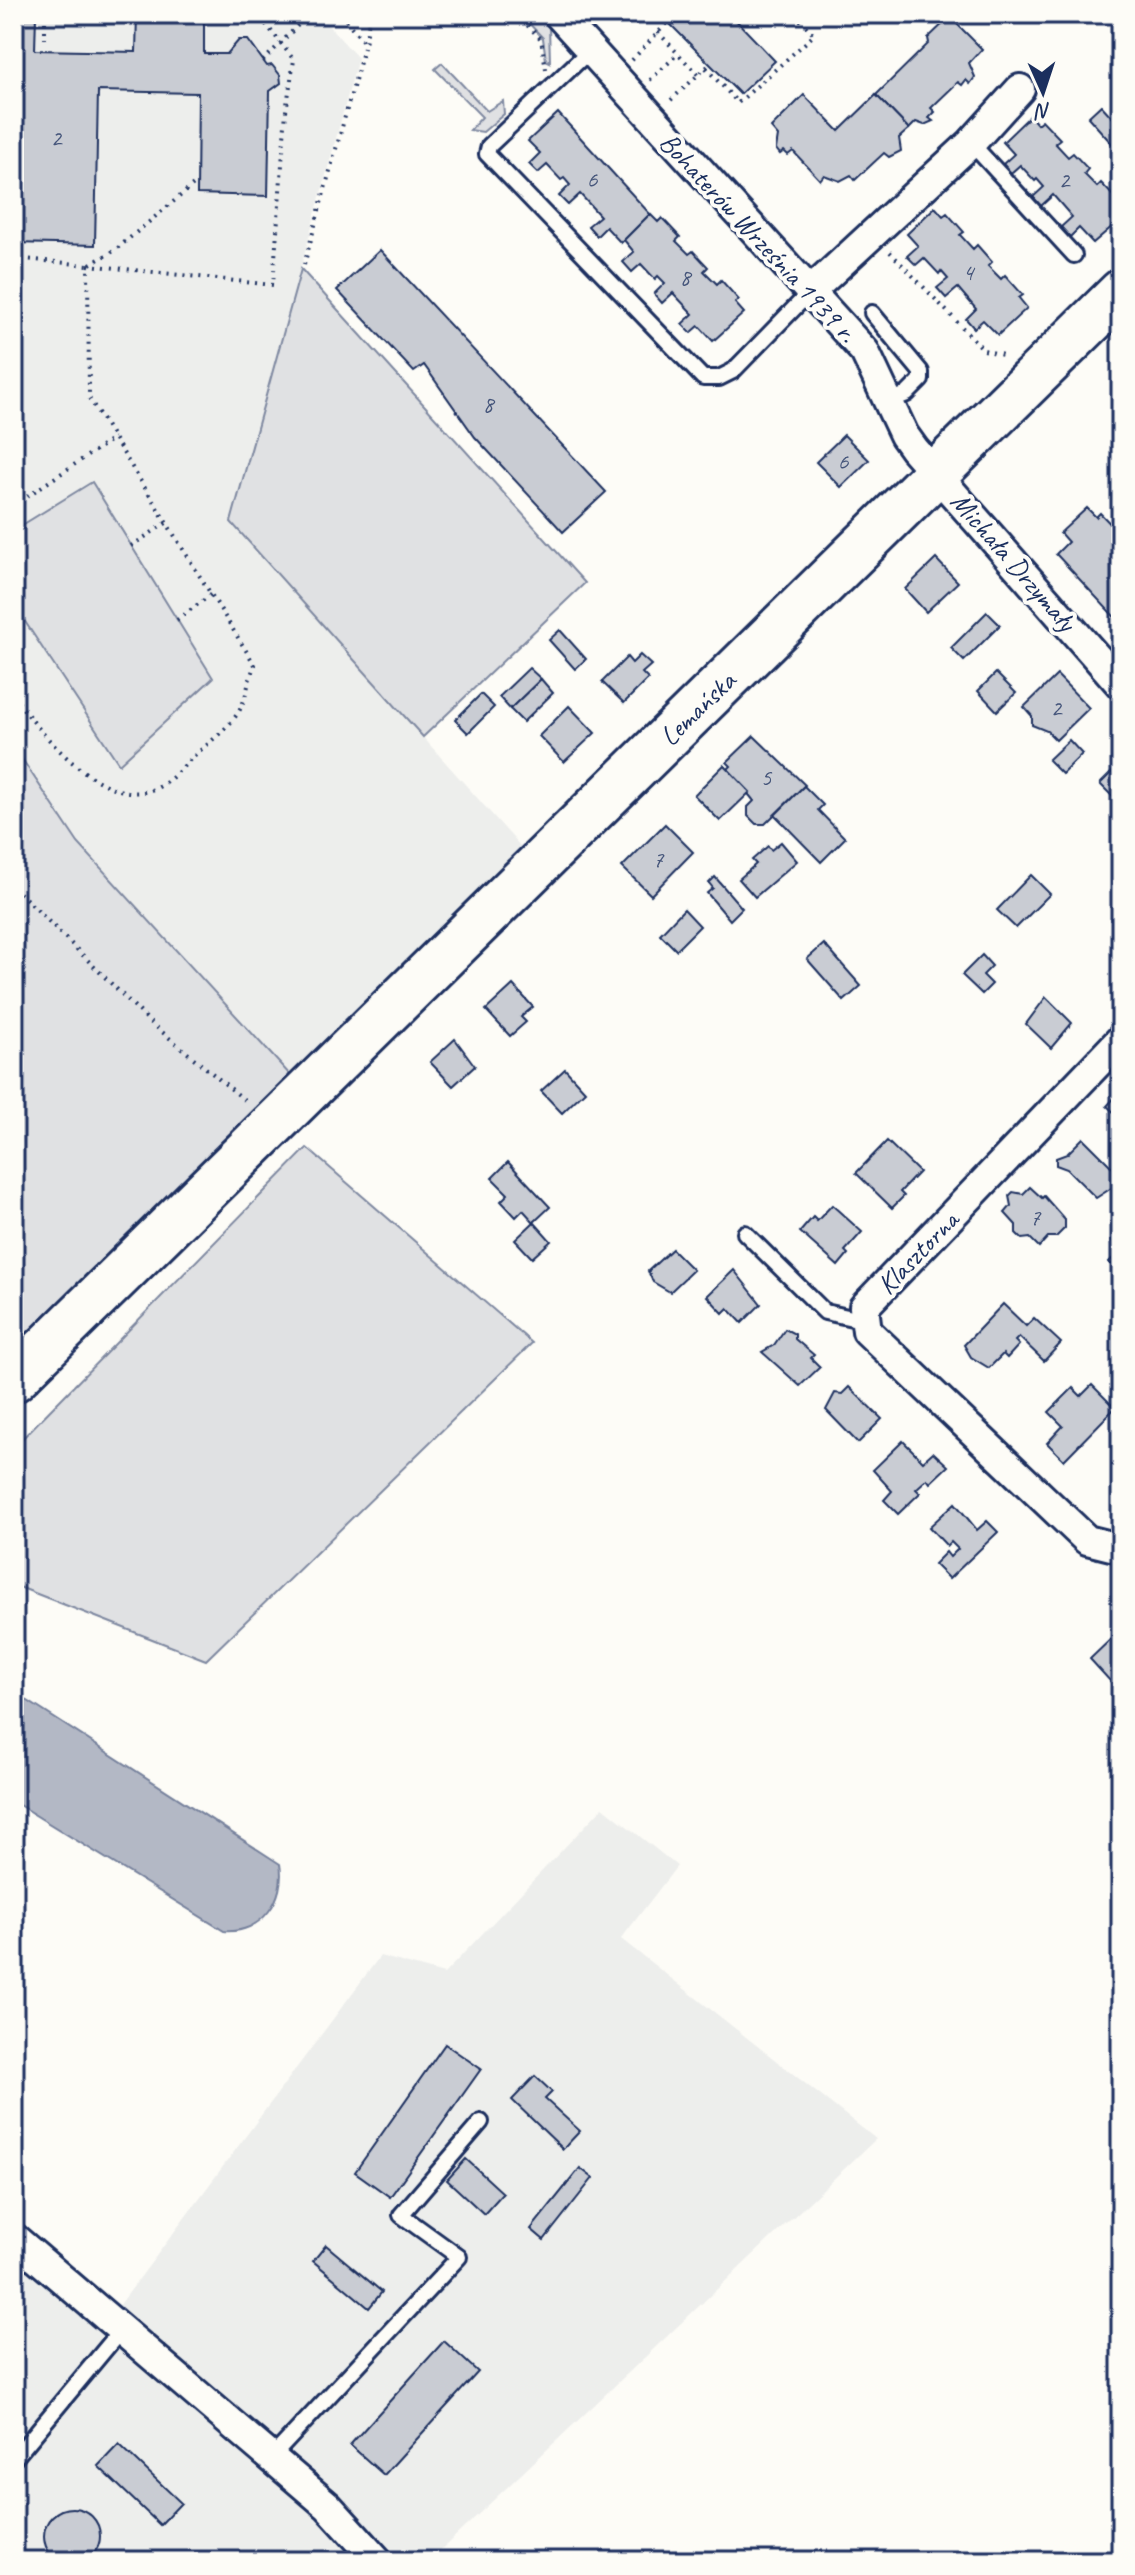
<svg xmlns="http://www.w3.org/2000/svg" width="1135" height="2575" font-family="Caveat,sans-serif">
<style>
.built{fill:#edeeec}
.green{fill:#e0e1e3;stroke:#7e88a0;stroke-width:2}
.water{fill:#b3b8c5;stroke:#76819c;stroke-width:2}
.building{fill:#c9ccd3;stroke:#1b2f5e;stroke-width:2}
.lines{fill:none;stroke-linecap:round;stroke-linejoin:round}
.service-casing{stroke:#1b2f5e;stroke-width:20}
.minor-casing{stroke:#1b2f5e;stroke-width:34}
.primary-casing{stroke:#1b2f5e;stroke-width:50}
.path{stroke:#1b2f5e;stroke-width:4;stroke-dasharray:2 6;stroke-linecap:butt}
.service{stroke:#fdfcf7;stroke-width:14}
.minor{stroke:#fdfcf7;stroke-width:28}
.primary{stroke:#fdfcf7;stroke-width:44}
.labels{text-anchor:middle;stroke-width:8;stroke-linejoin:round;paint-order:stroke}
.number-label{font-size:24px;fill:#46567b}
.street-label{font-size:28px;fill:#1b2f5e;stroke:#fdfcf7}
</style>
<rect width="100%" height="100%" fill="#fdfcf7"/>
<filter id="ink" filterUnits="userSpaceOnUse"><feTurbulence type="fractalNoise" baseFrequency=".0125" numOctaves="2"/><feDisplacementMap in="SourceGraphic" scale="16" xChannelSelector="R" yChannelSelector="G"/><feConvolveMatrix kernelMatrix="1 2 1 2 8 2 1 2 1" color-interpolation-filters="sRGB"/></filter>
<g filter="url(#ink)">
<!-- built -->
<g class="built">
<path d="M14 14H318L358 58 231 522 521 847 291 1076 78 843 14 747Z"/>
<path d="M603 1807 677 1866 621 1939 876 2139 429 2561H14V2238L110 2318 380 1956 444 1974Z"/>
</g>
<!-- green -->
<g class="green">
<path d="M520 14H541L549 25 550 62 546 60 543 38Z"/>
<path d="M442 63 487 111 503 101 504 114 483 132 470 130 482 117 435 69Z"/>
<path d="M301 269 585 583 423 737 231 522Z"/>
<path d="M92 482 213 678 119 764 14 605V530Z"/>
<path d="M14 747 78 843 291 1076 243 1122 220 1158 14 1355Z"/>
<path d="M307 1148 532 1343 206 1660 14 1585V1447Z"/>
</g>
<!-- water -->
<path class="water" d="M14 1692 280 1864C286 1899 262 1934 224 1931L14 1802Z"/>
<!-- building -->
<g class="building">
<path d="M14 14H36L35 50 136 52 137 14H204V54H227L239 40H248L267 66 272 65 280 75 281 83 270 91 268 196 197 194 198 93 98 91 95 245 14 243Z"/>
<path d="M730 14 775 61 740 94 663 17 664 14Z"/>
<path d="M950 17 982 49 969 63 975 77 970 84 966 80 962 85 958 82 931 108 935 112 929 118 933 121 924 125 916 122 909 129 876 95 929 43 928 38Z"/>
<path d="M804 95 839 131 876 95 909 129 899 138 901 151 889 157 884 153 855 180 851 175 840 181 824 175 820 180 793 151 788 155 784 151 780 154 776 149 778 136 771 128Z"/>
<path d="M1101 105 1121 127V140L1114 146 1088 117Z"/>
<path d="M558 113 650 214 621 243 606 227 597 236 588 226 600 216 580 194 568 205 559 196 570 185 564 178 561 180 547 165 538 173 529 164 540 153 528 141Z"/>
<path d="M1030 116 1037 124 1042 120 1060 139 1055 143 1068 157 1073 153 1088 169 1084 174 1097 187 1101 183 1119 202 1114 206 1121 219 1093 243 1079 228 1070 237 1061 227 1072 217 1053 195 1041 206 1033 197 1044 187 1037 179 1035 181 1020 165 1011 173 1003 164 1014 154 1003 142Z"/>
<path d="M935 207 943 216 947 213 964 232 960 235 973 249 977 245 992 262 988 266 1001 279 1005 275 1023 295 1019 298 1027 308 998 335 983 320 974 328 966 319 976 309 958 288 946 298 937 288 948 279 941 271 939 274 924 258 916 265 907 256 918 246 907 234Z"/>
<path d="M650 214 658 222 662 218 680 237 676 241 689 254 693 251 708 267 704 271 717 284 721 280 739 300 735 303 744 313 713 341 699 326 691 333 682 324 693 314 673 293 662 303 654 294 665 283 658 276 655 279 641 264 632 272 623 262 634 252 624 240Z"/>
<path d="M380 250 606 492 563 532 475 437 424 365 414 372 337 290Z"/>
<path d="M844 435 869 460 841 487 816 462Z"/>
<path d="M1087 508 1096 517 1100 513 1121 535V624L1056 554 1068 542 1060 533Z"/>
<path d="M936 559 958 582 926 612 905 589Z"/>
<path d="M987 612 1000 625 964 661 951 648Z"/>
<path d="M560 630 586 659 575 669 549 640Z"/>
<path d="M640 655 651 665 642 673 648 679 624 703 602 682 627 657 632 663Z"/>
<path d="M529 668 541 679 510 709 499 697Z"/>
<path d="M996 673 1016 693 997 711 978 691Z"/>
<path d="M1057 675 1089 708 1056 740 1047 731 1032 725V716L1024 707Z"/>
<path d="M541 679 553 693 523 722 510 709Z"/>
<path d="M481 694 494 707 468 733 455 720Z"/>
<path d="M569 706 595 733 564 762 539 736Z"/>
<path d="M754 736 805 785 765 824H756L748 816V807L754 801 728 769 731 766 727 762Z"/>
<path d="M1069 740 1082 754 1062 774 1048 760Z"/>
<path d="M1121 763V805L1100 784Z"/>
<path d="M724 765 750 792 720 821 694 795Z"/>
<path d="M804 786 823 805 818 810 845 838 821 862 775 815Z"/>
<path d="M665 824 693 852 651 895 622 867Z"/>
<path d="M781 842 797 861 755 897 739 879 756 864 752 860 768 846 771 850Z"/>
<path d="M1031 875 1050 894 1016 928 997 910Z"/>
<path d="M715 877 742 908 730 920 707 893 713 888 709 883Z"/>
<path d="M684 909 700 926 676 950 660 934Z"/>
<path d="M824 944 861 986 844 1001 807 959Z"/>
<path d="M982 955 992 966 983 975 992 984 982 994 962 975Z"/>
<path d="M513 985 533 1007 521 1017 526 1022 510 1036 486 1010Z"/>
<path d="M1046 997 1072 1023 1051 1048 1026 1024Z"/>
<path d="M455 1039 475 1066 453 1086 430 1062Z"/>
<path d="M565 1069 585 1091 562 1113 541 1091Z"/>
<path d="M1117 1095 1121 1099V1119L1107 1106Z"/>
<path d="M1083 1138 1120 1175 1113 1181V1187L1096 1198 1067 1169 1056 1165V1158L1067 1154Z"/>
<path d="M887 1141 919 1172 900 1192 904 1196 892 1208 856 1173Z"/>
<path d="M508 1162 550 1207 534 1222 523 1210 516 1217 501 1201 508 1194 492 1178Z"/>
<path d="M1030 1187 1042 1198 1044 1196 1065 1220V1228L1056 1237H1048L1039 1247 1030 1238 1022 1239 1016 1233V1225L1005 1213 1011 1206 1009 1196 1013 1192 1023 1194Z"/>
<path d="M832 1205 862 1232 845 1251 848 1254 838 1266 800 1232 813 1217 817 1221Z"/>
<path d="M534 1222 551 1241 532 1258 515 1240Z"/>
<path d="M1121 1231V1250L1112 1241Z"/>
<path d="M672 1249 693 1270 670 1292 653 1282 648 1271Z"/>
<path d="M1121 1250V1274L1109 1262Z"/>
<path d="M734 1270 761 1304 742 1323 728 1308 723 1313 707 1296Z"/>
<path d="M1003 1304 1026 1326 1034 1318 1061 1343 1044 1361 1019 1337 1015 1341 1019 1345 1007 1358 1003 1354 989 1368 971 1357 964 1345Z"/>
<path d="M785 1329 795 1334V1339L814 1355 811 1358 820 1367 800 1386 762 1352 774 1345Z"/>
<path d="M1092 1385 1115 1408 1064 1460 1047 1443 1063 1426 1049 1412 1073 1388 1081 1396Z"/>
<path d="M849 1387 882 1419 858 1443 826 1410 835 1393 842 1394Z"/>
<path d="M903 1441 923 1461 933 1452 948 1466 930 1483 927 1479 916 1489 920 1493 898 1514 884 1500 892 1491 873 1470Z"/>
<path d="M955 1503 977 1530 987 1521 998 1532 949 1579 934 1564 946 1552 950 1557 958 1549 951 1542 947 1546 929 1527Z"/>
<path d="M1113 1637 1121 1646V1693L1090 1659Z"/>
<path d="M445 2044 481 2069 390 2197 355 2172Z"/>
<path d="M535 2076 552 2092 545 2099 580 2131 563 2149 512 2100Z"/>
<path d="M466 2159 503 2193 484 2214 447 2180Z"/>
<path d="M580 2168 593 2178 544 2240 531 2229Z"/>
<path d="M326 2245 382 2292 369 2308 313 2261Z"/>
<path d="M444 2341 478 2372 384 2475 350 2445Z"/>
<path d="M119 2444 181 2503 160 2525 98 2466Z"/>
<circle cx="72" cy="2536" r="28"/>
</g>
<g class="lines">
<defs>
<g id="service">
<path d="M589 51 489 146 487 154 703 378H719L733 371 811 291"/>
<path d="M971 143 1074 255"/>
<path d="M872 313 921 372V380L907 394 889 401"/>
<path d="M745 1233 825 1312 866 1321"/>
<path d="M272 2457 459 2257 401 2215 481 2122"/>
<path d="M14 2459 122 2329"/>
</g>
<g id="minor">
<path d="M558 14 865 352 904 435 914 449 1121 685"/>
<path d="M811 291 971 143 1020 89"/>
<path d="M1121 1039 864 1307 867 1331 1087 1540 1115 1547 1121 1545"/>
<path d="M14 2238 328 2506 378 2561"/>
</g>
<path id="primary" d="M14 1379 1121 292"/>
</defs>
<!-- service casing -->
<use href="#service" class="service-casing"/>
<!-- minor casing -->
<use href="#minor" class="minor-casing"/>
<!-- primary casing -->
<use href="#primary" class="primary-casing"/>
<!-- path -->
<g class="path">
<path d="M45 14V39"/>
<path d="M341 14 365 44"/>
<path d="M516 14 541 39 546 69"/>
<path d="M654 14 665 25"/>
<path d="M658 32 698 75"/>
<path d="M632 60 668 22"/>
<path d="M263 61 309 14"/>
<path d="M706 68 738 103 814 35 795 14"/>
<path d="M650 80 678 54"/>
<path d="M671 100 709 65"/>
<path d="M890 252 984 350 1006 356"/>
<path d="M14 258 88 265 89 398 255 665C248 679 248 692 242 705 236 722 210 742 196 754 183 766 170 783 154 789 103 810 39 732 14 696"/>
<path d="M90 264 114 251 197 182"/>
<path d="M88 265 273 285 286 111 294 60 258 14"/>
<path d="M304 265 365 44 370 14"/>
<path d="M14 505 114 438"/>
<path d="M131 546 168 522"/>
<path d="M177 620 213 593"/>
<path d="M14 887 150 1022 247 1102"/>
<path d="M14 1419 21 1412"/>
</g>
<!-- service -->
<use href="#service" class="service"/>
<!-- minor -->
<use href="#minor" class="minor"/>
<!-- primary -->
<use href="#primary" class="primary"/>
</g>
</g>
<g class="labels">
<!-- number labels -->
<g class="number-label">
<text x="56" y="146">2</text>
<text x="592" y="187">6</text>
<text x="1064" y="188">2</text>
<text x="968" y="280">4</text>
<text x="685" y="285">8</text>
<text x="488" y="412">8</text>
<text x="843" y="469">6</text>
<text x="1056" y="716">2</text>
<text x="766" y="785">5</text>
<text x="658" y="867">7</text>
<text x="1035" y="1225">7</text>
</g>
<!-- street labels -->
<g class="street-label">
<text transform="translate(759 237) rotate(47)" y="10">Bohaterów Września 1939 r.</text>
<text transform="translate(1014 561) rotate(49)" y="10">Michała Drzymały</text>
<text transform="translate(697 708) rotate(-44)" y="10">Lemańska</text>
<text transform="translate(917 1252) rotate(-46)" y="10">Klasztorna</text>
</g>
</g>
<!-- margin -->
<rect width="1135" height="2575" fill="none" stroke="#fdfcf7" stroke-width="48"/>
<rect x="24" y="24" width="1087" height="2527" fill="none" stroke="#1b2f5e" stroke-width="3" filter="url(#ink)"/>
<!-- north arrow -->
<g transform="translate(1043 92) rotate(177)" stroke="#fdfcf7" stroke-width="6" paint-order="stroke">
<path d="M0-6L14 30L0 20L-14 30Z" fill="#1b2f5e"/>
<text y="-12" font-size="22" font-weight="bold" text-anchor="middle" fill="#1b2f5e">N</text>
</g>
</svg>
